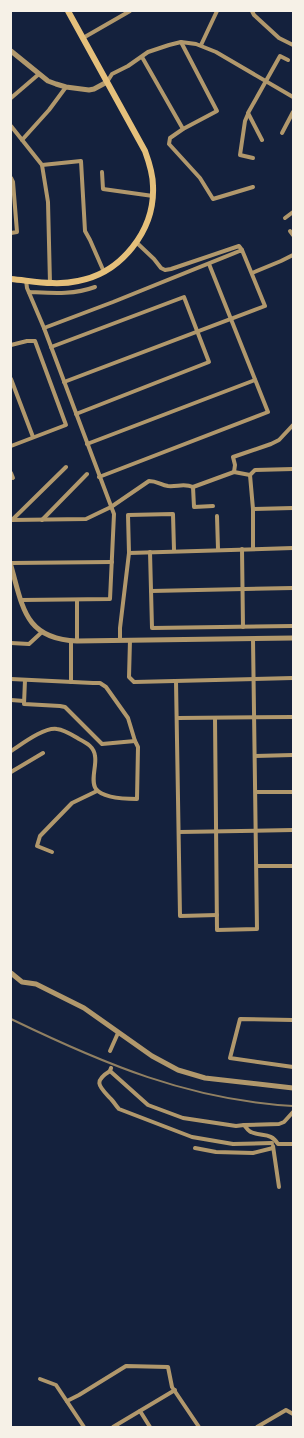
<svg xmlns="http://www.w3.org/2000/svg" width="304" height="1438" font-family="'Fira Sans',sans-serif">
<style>
.lines{fill:none;stroke-linecap:round;stroke-linejoin:round}
.minor{stroke:#b1986c;stroke-width:4}
.tertiary{stroke:#b1986c;stroke-width:5}
.primary{stroke:#e5c07b;stroke-width:6}
.rail{stroke:#918062;stroke-width:2}
</style>
<rect width="100%" height="100%" fill="#14213d"/>
<g class="lines">
<!-- minor -->
<g class="minor">
<path d="M252 11 254 15 279 38 293 45"/>
<path d="M83 38 130 11"/>
<path d="M181 42 217 111 183 129 170 138 169 144 200 178 213 199 253 187"/>
<path d="M201 45 217 11"/>
<path d="M142 57 183 129"/>
<path d="M107 82 112 74 128 66 148 52 169 45 181 42 196 44 216 52 293 97"/>
<path d="M11 98 39 74"/>
<path d="M248 114 245 121 240 155 253 158"/>
<path d="M11 126 42 165 48 202 50 283"/>
<path d="M282 133 293 112"/>
<path d="M22 140 49 110 66 87"/>
<path d="M262 140 248 113 280 56 288 60"/>
<path d="M42 165 81 161 85 231 90 240 104 272"/>
<path d="M102 172 103 189 153 196"/>
<path d="M11 178 13 182 17 232 11 233"/>
<path d="M285 218 293 212"/>
<path d="M290 231 293 235"/>
<path d="M136 242 154 259 161 268 165 270 171 269 239 246 242 250"/>
<path d="M252 273 281 261 293 255"/>
<path d="M29 292C52 293 73 295 95 287"/>
<path d="M44 328 113 302 242 250 265 306 64 382"/>
<path d="M11 345 27 341H35L66 425 11 446"/>
<path d="M51 347 184 297 209 362 76 414"/>
<path d="M11 379 33 437"/>
<path d="M87 444 255 380"/>
<path d="M234 472 235 465 233 457 271 444 279 440 293 425"/>
<path d="M11 473 13 478"/>
<path d="M99 477 268 412 209 264"/>
<path d="M193 487 194 507 213 506"/>
<path d="M253 509 293 508"/>
<path d="M217 516 218 549"/>
<path d="M11 520 86 519 111 507 149 481C157 481 161 485 168 486 177 487 184 483 193 487L234 472 250 475"/>
<path d="M12 520 66 467"/>
<path d="M42 520 87 474"/>
<path d="M242 549 243 627"/>
<path d="M253 549V509L250 475 255 470 293 469"/>
<path d="M150 552 152 628 293 626"/>
<path d="M129 553 293 548"/>
<path d="M11 563 112 562"/>
<path d="M151 591 293 588"/>
<path d="M21 600 110 599 114 514 44 328 27 288 26 280"/>
<path d="M77 600V641"/>
<path d="M120 640V628L129 553 128 515 173 514 174 550"/>
<path d="M130 640 129 677 134 682 293 678"/>
<path d="M71 641V682"/>
<path d="M11 643 29 644 42 632"/>
<path d="M11 679 93 683H100L106 687 128 718 135 741 138 747 137 799C126 799 103 798 96 789 90 781 97 765 95 756 94 747 87 743 79 739 72 735 65 730 57 729 44 727 22 744 11 751"/>
<path d="M25 680 24 704 60 706 65 707 102 744 135 741"/>
<path d="M176 681 180 916 217 915"/>
<path d="M11 700 24 701"/>
<path d="M178 718 293 717"/>
<path d="M215 718 217 930 257 929 253 639"/>
<path d="M255 756 293 755"/>
<path d="M11 772 43 753"/>
<path d="M256 792H293"/>
<path d="M179 832 293 830"/>
<path d="M52 852 37 846 40 836 72 803 97 791"/>
<path d="M257 866H293"/>
<path d="M293 1020 240 1019 230 1058 293 1067"/>
<path d="M110 1051 118 1033"/>
<path d="M111 1068 110 1071 148 1105 183 1118 236 1126 244 1125 279 1124 284 1122 293 1112"/>
<path d="M110 1071C92 1082 100 1087 111 1099 114 1102 116 1106 119 1109L192 1137 233 1144 272 1143"/>
<path d="M244 1125C246 1127 248 1131 251 1132 262 1137 271 1132 278 1144H293"/>
<path d="M273 1146 279 1187"/>
<path d="M195 1148 216 1152 253 1153 273 1148"/>
<path d="M40 1379 56 1385 84 1427"/>
<path d="M67 1401 79 1395 126 1366 168 1367 172 1387 199 1427"/>
<path d="M140 1411 150 1427"/>
<path d="M113 1427 175 1390"/>
<path d="M257 1427 286 1410 293 1414"/>
</g>
<!-- tertiary -->
<g class="tertiary">
<path d="M11 51 48 81 56 84 66 87 89 90 94 89 107 82"/>
<path d="M11 566C23 608 25 639 77 641L293 638"/>
<path d="M11 973 22 982 36 984 84 1008 152 1056 178 1070 205 1078 293 1088"/>
</g>
<!-- primary -->
<path class="primary" d="M11 279C33 281 56 286 78 281 121 273 155 231 153 186 153 174 149 162 145 151L68 11"/>
<!-- rail -->
<path class="rail" d="M11 1019C104 1064 189 1100 293 1106"/>
</g>
<!-- border -->
<rect width="304" height="1438" fill="none" stroke="#f6f1e7" stroke-width="24"/>
</svg>
